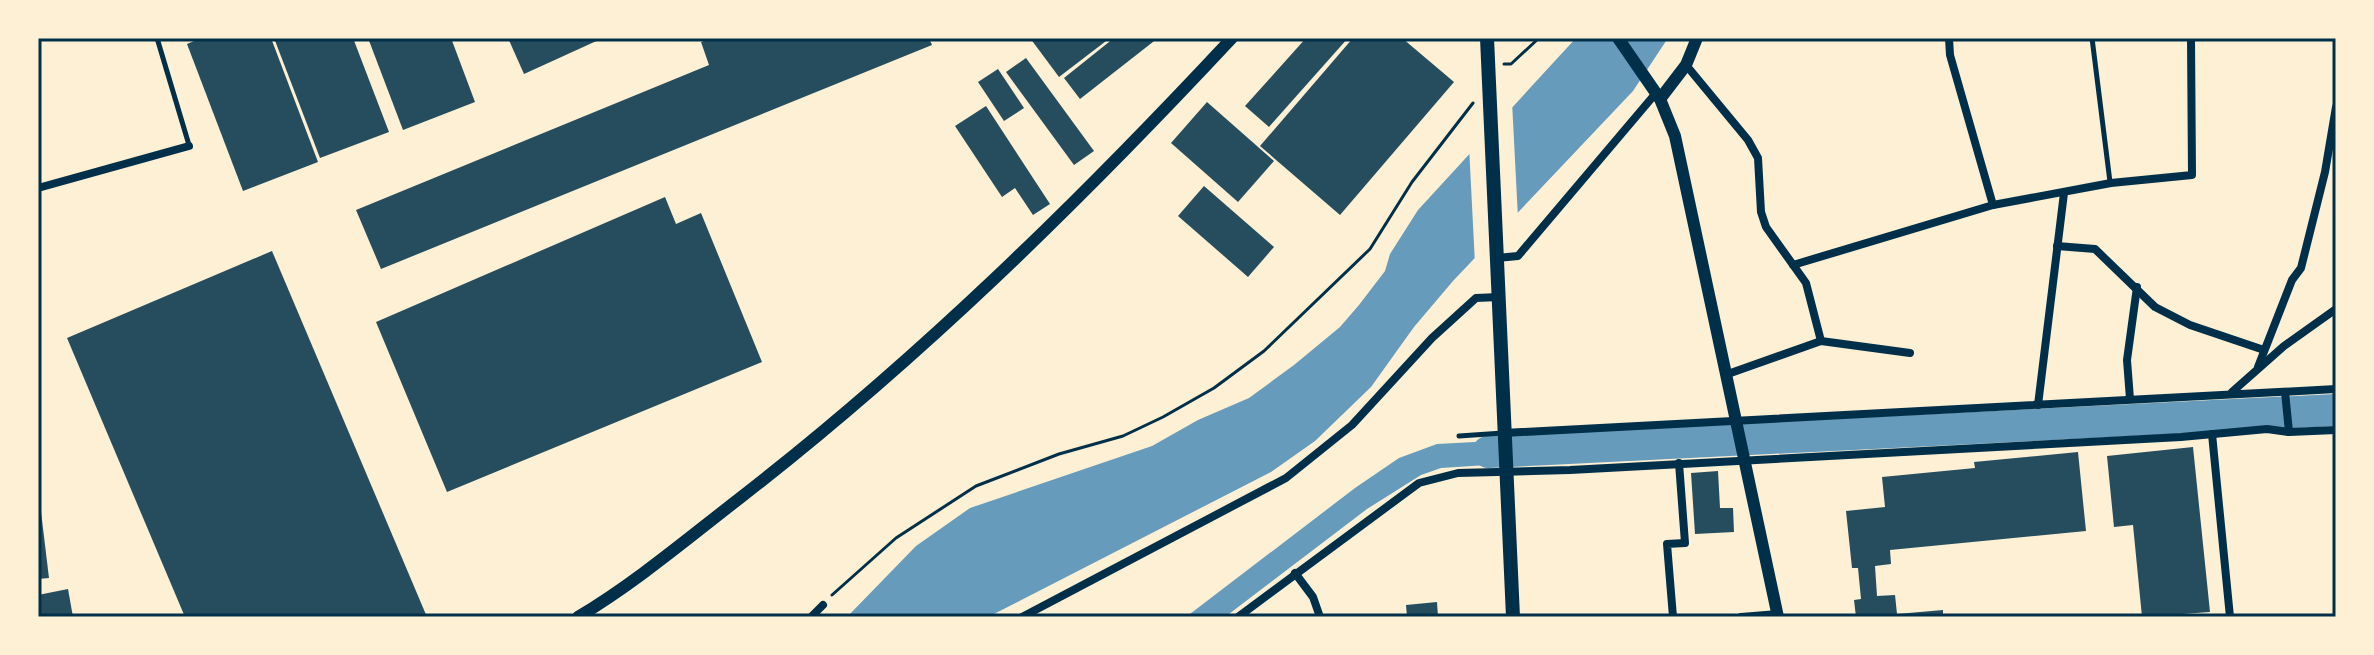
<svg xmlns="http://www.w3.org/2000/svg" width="2374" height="655" font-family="Helvetica,sans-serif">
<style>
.water{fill:#669bbc}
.pier{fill:#fdf0d5}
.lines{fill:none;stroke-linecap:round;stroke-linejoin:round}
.river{stroke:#669bbc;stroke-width:32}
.building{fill:#264d5e}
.path{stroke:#003049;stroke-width:3}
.service{stroke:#003049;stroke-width:5}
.minor{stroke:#003049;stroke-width:8}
.tertiary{stroke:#003049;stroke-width:12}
.secondary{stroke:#003049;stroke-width:14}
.neatline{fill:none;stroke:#003049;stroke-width:3}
</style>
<rect width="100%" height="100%" fill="#fdf0d5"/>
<!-- water -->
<g class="water">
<path d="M1576 38H1668L1633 91 1453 281 1414 327 1371 387 1315 441 1271 472 988 617H847L916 546 970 508 1152 446 1198 420 1249 398 1294 365 1340 327 1359 305 1385 271 1390 254 1418 210Z"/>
<path d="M1533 439V462L1441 468 1421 475 1367 509 1225 617H1186L1355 488 1399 458 1437 444Z"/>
</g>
<!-- pier -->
<g class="pier">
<path d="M1512 102 1518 218 1475 264 1469 146Z"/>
<path d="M1525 439 1527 463 1484 465 1483 441Z"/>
</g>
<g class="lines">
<!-- river -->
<path class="river" d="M1488 452 2336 410"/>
</g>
<!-- building -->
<g class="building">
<path d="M201 38H271L318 162 243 191 187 44Z"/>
<path d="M274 38H353L389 132 320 158Z"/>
<path d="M368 38H451L475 102 403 130Z"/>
<path d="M508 38H603L524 74Z"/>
<path d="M711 38H929L932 45 381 269 356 210 709 65 701 42Z"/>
<path d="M1030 38H1110L1059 77Z"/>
<path d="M1114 38H1158L1080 99 1064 78Z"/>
<path d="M1306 38H1348L1269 127 1245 106Z"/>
<path d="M1353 38H1402L1454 82 1340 215 1260 146Z"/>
<path d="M1026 58 1094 151 1074 165 1006 72Z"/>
<path d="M998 69 1024 108 1004 121 978 82Z"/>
<path d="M1207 102 1274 161 1238 202 1171 143Z"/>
<path d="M986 106 1050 204 1033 215 1015 188 1002 197 955 126Z"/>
<path d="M1204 186 1274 247 1248 277 1178 216Z"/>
<path d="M665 197 676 224 701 213 762 362 447 492 376 322Z"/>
<path d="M272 251 427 617H185L67 338Z"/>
<path d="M2193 447 2210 612 2142 617 2133 525 2114 527 2107 456Z"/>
<path d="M2078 452 2086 531 1890 550 1891 564 1875 566 1877 596 1895 595 1897 614 1943 610V617H1856L1854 600 1861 599 1858 568H1852L1846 511 1885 507 1882 477 1975 468 1974 462Z"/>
<path d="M1718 471 1720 508H1733L1734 532 1695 534 1691 473Z"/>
<path d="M38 487 49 578 38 579Z"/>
<path d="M68 589 73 617H38V595Z"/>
<path d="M1437 602 1438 617H1407L1406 605Z"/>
</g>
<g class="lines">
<!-- path -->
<g class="path">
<path d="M1504 64H1511L1539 38"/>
<path d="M832 595 896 538 976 486 1059 454 1123 436 1163 417 1214 388 1264 351 1370 249 1412 182 1473 103"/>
</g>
<!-- service -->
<g class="service">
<path d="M157 38 189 145"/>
<path d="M2092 38 2110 182"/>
<path d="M1459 436 1503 433"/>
</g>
<!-- minor -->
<g class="minor">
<path d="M1949 38 1950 55 1993 205"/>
<path d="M1686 65 1748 140 1758 158 1761 212 1766 227 1806 283 1821 341"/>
<path d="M38 188 189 146"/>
<path d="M2057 246 2095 249 2155 307 2190 325 2264 350"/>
<path d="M1497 258 1518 256 1656 93"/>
<path d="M1793 265 1993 205 2111 183 2192 175 2191 38"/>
<path d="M2258 367 2292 280 2301 268 2325 172 2336 107"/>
<path d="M1725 375 1821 341 1910 353"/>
<path d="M2232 392 2284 346 2336 309"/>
<path d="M2285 392 2289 432"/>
<path d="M2130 399 2127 360 2137 287"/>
<path d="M2038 405 2064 193"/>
<path d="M1504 433 2336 389"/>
<path d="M2212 434 2230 617"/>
<path d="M1295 573 1313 597 1320 617"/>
<path d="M811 617 823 605"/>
<path d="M1022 617 1286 478 1352 425 1432 338 1476 298 1499 297"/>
<path d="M1238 617 1419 483 1458 473 1570 470 2181 437 2267 429 2289 432 2336 430"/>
<path d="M1673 617 1667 544 1685 543 1679 463"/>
<path d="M1741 617 1778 614"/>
</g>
<!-- tertiary -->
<g class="tertiary">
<path d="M1618 38 1660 99 1675 136 1778 617"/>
<path d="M1660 99 1686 65 1697 38"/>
<path d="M578 617C635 583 687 539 740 498 918 360 1078 203 1232 38"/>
</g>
<!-- secondary -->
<path class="secondary" d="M1487 38 1513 617"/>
</g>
<!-- border -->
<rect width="2374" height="655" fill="none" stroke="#fdf0d5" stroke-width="80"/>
<rect x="40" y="40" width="2294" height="575" class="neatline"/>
</svg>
